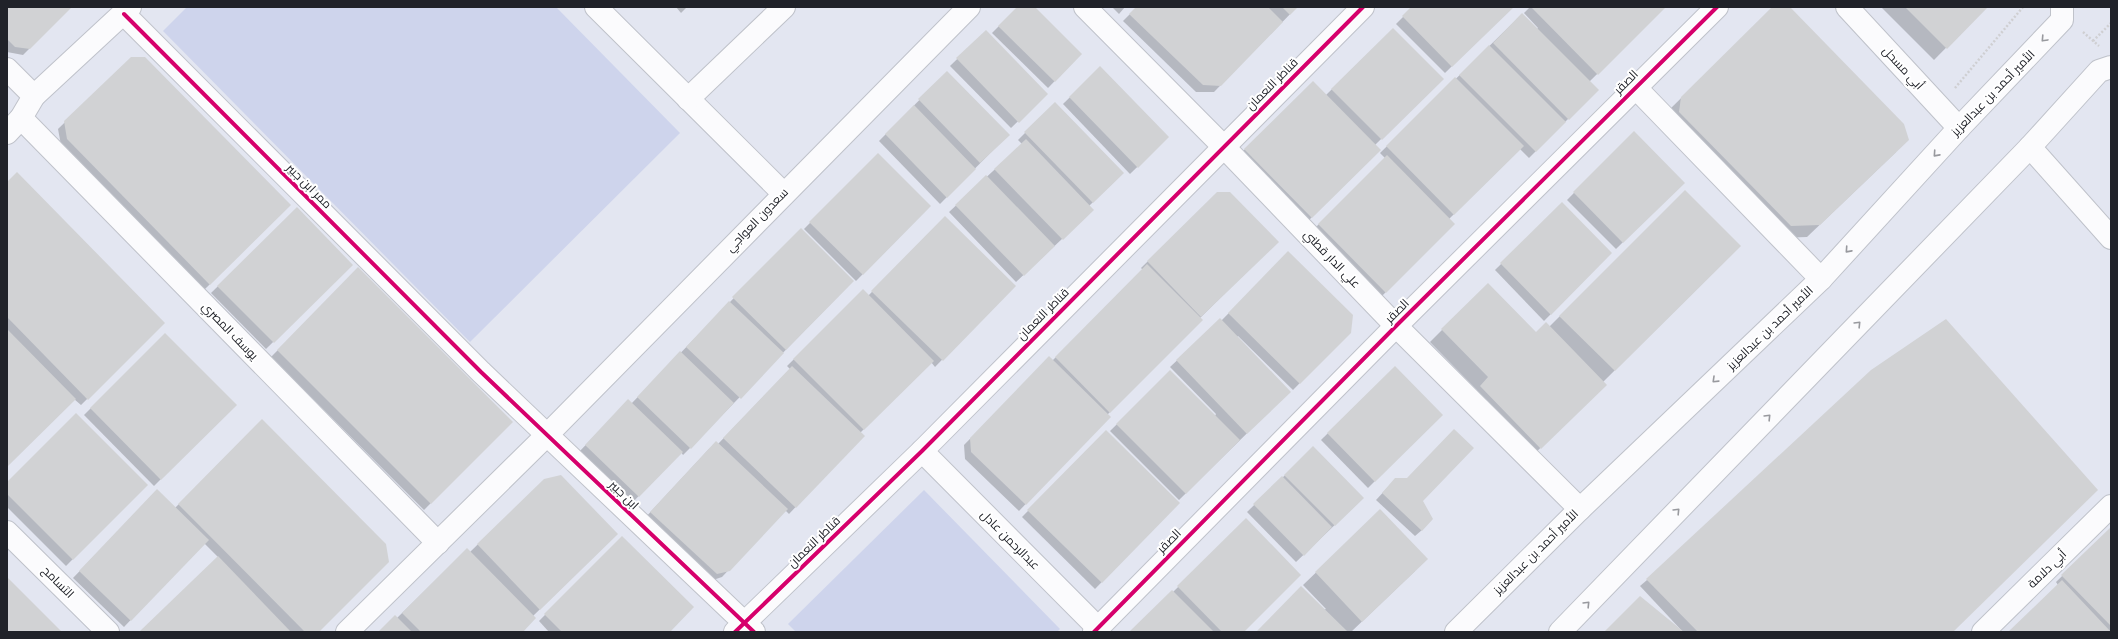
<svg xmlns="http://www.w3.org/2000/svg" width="2118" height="639" font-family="Montserrat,Cairo,sans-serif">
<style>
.green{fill:#ced4ec}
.shadow{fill:#0003}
.building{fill:#d1d2d4}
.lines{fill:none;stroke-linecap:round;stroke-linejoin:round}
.minor-casing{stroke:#bfc2ca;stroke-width:24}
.path{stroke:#cfcfd2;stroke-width:2.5;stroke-dasharray:2 2;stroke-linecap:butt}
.minor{stroke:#fbfbfd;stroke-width:22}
.cycleway-casing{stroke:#fff;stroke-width:6}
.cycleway{stroke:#d6006c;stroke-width:4}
.oneway{stroke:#98999e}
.labels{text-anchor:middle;stroke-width:4;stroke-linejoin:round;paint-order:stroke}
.street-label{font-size:12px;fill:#202229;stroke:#fff}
</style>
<rect width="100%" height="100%" fill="#e3e6f1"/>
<!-- green -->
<g class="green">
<path d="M187 7H556L680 133 470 342 163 31Z"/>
<path d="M924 490 1060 629 1057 632H796L788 624Z"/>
</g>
<!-- shadow -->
<g class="shadow">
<path d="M7 7H71L23 55 7 52Z"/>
<path d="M676 7H687L681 13Z"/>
<path d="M1018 7H1034L1081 54 1048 88 992 33Z"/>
<path d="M1112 7H1125L1119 14Z"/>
<path d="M1137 7H1297L1214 92H1196L1123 21Z"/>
<path d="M1413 7H1512L1445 73 1396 24Z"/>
<path d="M1530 7H1665L1589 82 1597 90 1529 158 1520 149 1449 219 1453 224 1379 299 1312 231 1385 158 1380 153 1522 14 1537 29 1538 28 1524 13Z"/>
<path d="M1881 7H1986L1934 60Z"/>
<path d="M1773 8 1896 152 1807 237 1778 238 1669 110Z"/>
<path d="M1393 29 1442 79 1375 145 1380 150 1305 224 1238 156 1313 82 1326 95Z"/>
<path d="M986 31 1046 94 1011 128 950 66Z"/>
<path d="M131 58 290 205 203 291 61 145 58 129Z"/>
<path d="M1100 68 1168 137 1130 174 1063 104Z"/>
<path d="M947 72 1008 135 940 204 879 141Z"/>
<path d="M1055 103 1123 173 1089 206 1093 210 1016 282 949 212 1022 144 1018 140Z"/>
<path d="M1634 132 1683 183 1616 249 1567 200Z"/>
<path d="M878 154 930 206 856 281 804 229Z"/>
<path d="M7 184 164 323 81 405 74 399 7 466Z"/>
<path d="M1685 191 1740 246 1603 382 1605 385 1528 460 1468 399 1477 390 1430 342 1488 284 1536 334 1549 327Z"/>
<path d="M1217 193 1277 242 1200 318 1202 320 1107 415 1109 417 1019 511 965 459 964 445 1049 358 1052 361 1143 270 1141 268Z"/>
<path d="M1562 204 1611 253 1544 321 1495 270Z"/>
<path d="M297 209 351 265 266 349 211 293Z"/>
<path d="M945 217 1014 286 935 367 931 362 860 433 863 436 789 514 785 510 722 577 710 581 644 519 709 449 718 444 790 369 787 366 863 291 868 296Z"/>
<path d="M801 229 853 281 690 448 683 455 681 452 632 503 579 452 622 407 631 404Z"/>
<path d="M1288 253 1350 332 1293 390 1238 336 1237 337 1289 392 1179 500 1110 431 1170 372 1215 416 1216 414 1170 367 1220 320 1221 321Z"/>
<path d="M358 269 511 422 424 510 271 357Z"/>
<path d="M165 334 235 405 154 486 84 415Z"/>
<path d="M1395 367 1441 415 1368 488 1321 440Z"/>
<path d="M262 420 318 632H141L218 557 204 543 124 627 73 578 157 491 175 508Z"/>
<path d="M1106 432 1178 503 1095 589 1022 517Z"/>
<path d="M1313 448 1363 498 1296 562 1247 512Z"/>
<path d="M544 480 617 534 533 616 521 632H379L397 618 467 549 470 552Z"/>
<path d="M7 484 146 485 66 566 7 507Z"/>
<path d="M1389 486 1422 501V530L1415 536 1376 500Z"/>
<path d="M1380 511 1415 571 1351 632H1257L1326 609 1303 585Z"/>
<path d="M1246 520 1242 632H1131L1173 592Z"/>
<path d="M2111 528V632H2010L2058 585 2056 582Z"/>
<path d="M622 537 668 632H549L539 621Z"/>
<path d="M1647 580 1952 632H1683L1640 586Z"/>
</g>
<!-- building -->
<g class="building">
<path d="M7 7H72L30 49 15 47 7 39Z"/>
<path d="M1017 7H1035L1082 54 1055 82 998 26Z"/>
<path d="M1136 7H1268L1283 22 1221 86 1203 85 1129 14Z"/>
<path d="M1282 7H1298L1290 15Z"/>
<path d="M1411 7H1514L1452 67 1402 16Z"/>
<path d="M1531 7H1666L1598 75Z"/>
<path d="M1772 7H1790L1904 124 1909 140 1820 225 1791 226 1679 112 1681 97Z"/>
<path d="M1905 7H1988L1947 49Z"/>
<path d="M1522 13 1599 90 1569 120 1493 43Z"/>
<path d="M1393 28 1444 79 1382 140 1331 89Z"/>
<path d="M986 30 1048 94 1019 123 956 58Z"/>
<path d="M1489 45 1566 122 1536 152 1459 75Z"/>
<path d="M131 57H145L291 205 210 285 67 139 64 121Z"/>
<path d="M1100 66 1169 137 1138 168 1069 97Z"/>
<path d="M947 71 1010 135 980 163 918 99Z"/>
<path d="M1455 77 1524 146 1454 215 1386 146Z"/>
<path d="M1313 81 1381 150 1312 218 1244 149Z"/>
<path d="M1055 102 1124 173 1093 203 1024 132Z"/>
<path d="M914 105 976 169 947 198 885 134Z"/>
<path d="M1634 131 1685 183 1623 243 1573 192Z"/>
<path d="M1026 139 1094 210 1063 240 994 169Z"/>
<path d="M878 153 931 206 863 275 809 222Z"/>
<path d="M1387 155 1455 224 1386 293 1318 224Z"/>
<path d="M17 172 165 323 88 400 7 317V182Z"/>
<path d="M986 175 1055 246 1024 276 955 205Z"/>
<path d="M1685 190 1741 246 1615 371 1559 316Z"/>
<path d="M1217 192H1230L1279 242 1201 317 1147 261Z"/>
<path d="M1562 202 1612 253 1551 315 1500 263Z"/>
<path d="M297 207 353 265 274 343 217 286Z"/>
<path d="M945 216 1016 286 943 361 871 291Z"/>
<path d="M801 228 854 281 786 350 732 297Z"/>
<path d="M1288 251 1353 315 1351 333 1300 384 1228 313Z"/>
<path d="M1147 264 1203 320 1110 413 1055 357Z"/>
<path d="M358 267 513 422 431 504 277 350Z"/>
<path d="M1488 283 1536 332 1546 322 1607 385 1541 449 1480 386 1488 377 1441 329Z"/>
<path d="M863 289 934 361 864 430 793 359Z"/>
<path d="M729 301 784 353 741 399 686 347Z"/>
<path d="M1220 318 1291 392 1247 434 1176 360Z"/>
<path d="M1946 319 2098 490 1953 632H1698L1646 579 1871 370Z"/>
<path d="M7 329 76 399 7 467Z"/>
<path d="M165 333 237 405 161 480 90 408Z"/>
<path d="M680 351 734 403 691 449 637 397Z"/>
<path d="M1049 356 1111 417 1026 505 971 452 970 438Z"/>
<path d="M792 366 865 436 796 508 723 438Z"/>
<path d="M1395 366 1443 415 1375 482 1327 433Z"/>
<path d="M1170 370 1240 440 1186 494 1116 424Z"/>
<path d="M628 399 683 452 639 497 585 445Z"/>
<path d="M76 413 148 485 73 560 7 494V482Z"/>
<path d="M262 419 386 544 389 562 319 632H305L178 504Z"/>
<path d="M1454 429 1474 448 1423 501 1433 519 1422 531 1382 493 1395 478H1407Z"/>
<path d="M1106 430 1180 503 1102 583 1027 510Z"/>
<path d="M716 441 788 509 730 571 717 574 650 512Z"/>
<path d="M1313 446 1364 498 1335 526 1284 475Z"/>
<path d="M561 475 618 534 540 610 477 544 544 479Z"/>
<path d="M1282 476 1332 527 1304 556 1253 504Z"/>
<path d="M157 489 209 540 131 621 79 571Z"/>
<path d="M1380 509 1428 559 1362 622 1315 572Z"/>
<path d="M1246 518 1301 575 1244 632H1222L1177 586Z"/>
<path d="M2111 527V626L2061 575Z"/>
<path d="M622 536 694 607 670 632H562L544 614Z"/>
<path d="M467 548 536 618 523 632H421L402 613Z"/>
<path d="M218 556 291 632H141L140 631Z"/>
<path d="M7 577 62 632H7Z"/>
<path d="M2062 580 2111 632H2008Z"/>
<path d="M1301 586 1348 632H1256Z"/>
<path d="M1172 590 1214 632H1129Z"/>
<path d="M1640 596 1684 632H1604Z"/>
<path d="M395 615 412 632H378Z"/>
</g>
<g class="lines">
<defs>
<g id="minor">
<path d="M596 7 784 194"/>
<path d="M1085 7 1223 146 1396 326 1580 509"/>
<path d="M1847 7 1959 128"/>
<path d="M124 14 481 372 754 632"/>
<path d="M7 69 34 96"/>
<path d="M1635 87 1821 279"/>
<path d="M688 99 784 7"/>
<path d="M21 118 438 543"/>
<path d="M7 133 21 118 34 96 130 7"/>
<path d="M2030 147 2111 238"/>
<path d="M922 451 1098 628"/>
<path d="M7 532 108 632"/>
<path d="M347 632 547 435 969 7"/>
<path d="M735 632 922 451 1363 7"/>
<path d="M1094 632 1396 326 1717 7"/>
<path d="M1456 632 1580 509 1821 279 1959 128 2062 20V7"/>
<path d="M1560 632 2030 147 2099 71 2111 67"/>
<path d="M1983 632 2111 506"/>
</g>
</defs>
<!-- minor casing -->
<use href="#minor" class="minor-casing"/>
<!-- path -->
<g class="path">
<path d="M2083 32 2099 46"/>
<path d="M2093 41 2111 23"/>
<path d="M1955 88 2023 7"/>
</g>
<!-- minor -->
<use href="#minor" class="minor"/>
<defs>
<g id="cycleway">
<path d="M124 14 481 372 754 632"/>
<path d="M735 632 922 451 1363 7"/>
<path d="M1094 632 1396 326 1717 7"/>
</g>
</defs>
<!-- cycleway casing -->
<use href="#cycleway" class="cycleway-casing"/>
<!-- cycleway -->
<use href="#cycleway" class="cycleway"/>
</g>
<!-- one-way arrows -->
<defs><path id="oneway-chevron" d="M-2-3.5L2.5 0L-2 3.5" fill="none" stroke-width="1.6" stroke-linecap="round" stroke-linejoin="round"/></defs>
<g class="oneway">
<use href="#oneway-chevron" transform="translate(2044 39) rotate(133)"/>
<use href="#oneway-chevron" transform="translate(1936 154) rotate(132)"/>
<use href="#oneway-chevron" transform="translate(1848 250) rotate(132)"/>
<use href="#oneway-chevron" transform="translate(1858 324) rotate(-46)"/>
<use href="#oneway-chevron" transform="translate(1715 380) rotate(136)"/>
<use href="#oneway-chevron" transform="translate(1768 417) rotate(-46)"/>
<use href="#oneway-chevron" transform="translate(1677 511) rotate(-46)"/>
<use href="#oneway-chevron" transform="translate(1587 604) rotate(-46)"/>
</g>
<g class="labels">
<!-- street labels -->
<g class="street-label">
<text transform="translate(1903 68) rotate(47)" y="4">أبي مسحل</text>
<text transform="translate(1626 82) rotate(-45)" y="4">الصقر</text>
<text transform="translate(1272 84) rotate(-45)" y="4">قناطر النعمان</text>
<text transform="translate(1993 93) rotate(-46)" y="4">الأمير أحمد بن عبدالعزيز</text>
<text transform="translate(309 186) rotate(45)" y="4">ممر ابن جبير</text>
<text transform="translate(757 220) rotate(-46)" y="4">سعدون العواجي</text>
<text transform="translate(1332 259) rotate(46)" y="4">علي الدار قطني</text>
<text transform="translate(1397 311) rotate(-45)" y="4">الصقر</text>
<text transform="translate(1043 314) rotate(-45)" y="4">قناطر النعمان</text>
<text transform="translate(1770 328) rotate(-44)" y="4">الأمير أحمد بن عبدالعزيز</text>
<text transform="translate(230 331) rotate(46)" y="4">يوسف المصري</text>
<text transform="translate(624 495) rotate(44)" y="4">ابن جبير</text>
<text transform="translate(1010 540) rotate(45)" y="4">عبدالرحمن عادل</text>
<text transform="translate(1169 541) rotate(-45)" y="4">الصقر</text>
<text transform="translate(814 542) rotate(-44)" y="4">قناطر النعمان</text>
<text transform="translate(1536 552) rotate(-45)" y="4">الأمير أحمد بن عبدالعزيز</text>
<text transform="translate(2047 569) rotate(-44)" y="4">أبي دلامة</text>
<text transform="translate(58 582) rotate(45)" y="4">التسامح</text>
</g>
</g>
<!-- border -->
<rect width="2118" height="639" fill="none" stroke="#202229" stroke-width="16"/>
</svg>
